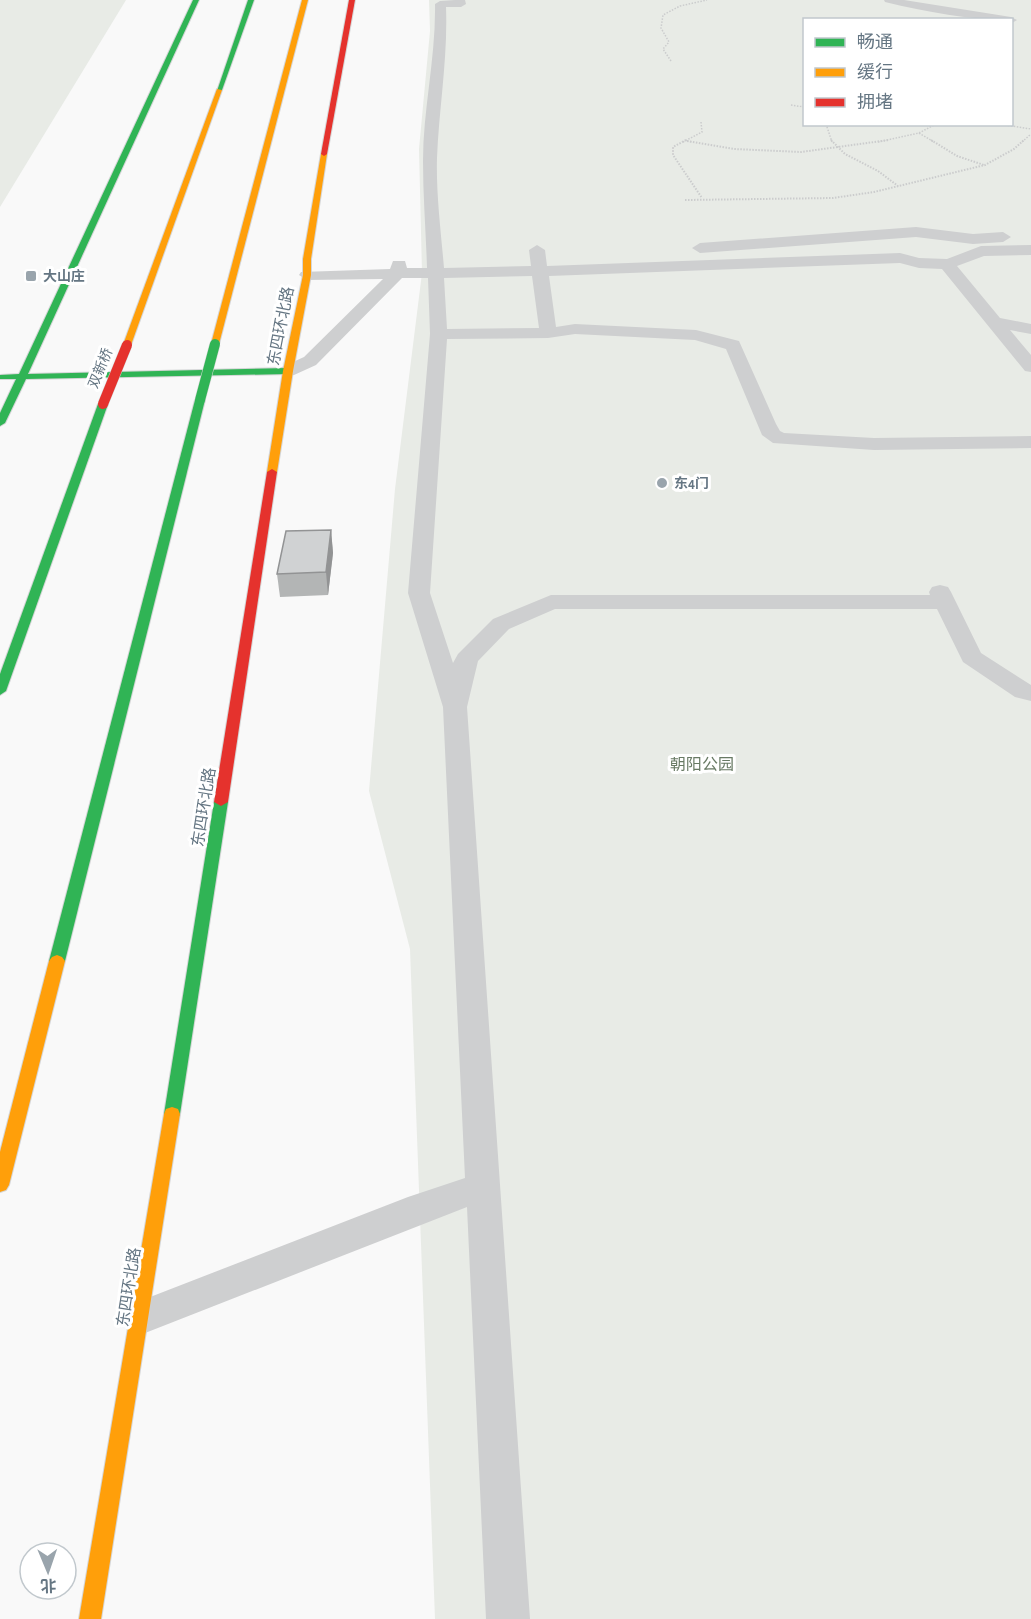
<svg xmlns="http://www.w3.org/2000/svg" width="1031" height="1619" font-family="'Alegreya Sans','Noto Sans SC',sans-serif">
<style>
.green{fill:#e8ebe6;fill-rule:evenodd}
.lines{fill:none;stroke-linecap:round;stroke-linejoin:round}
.fast-casing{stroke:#d5d6d7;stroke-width:2}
.slow-casing{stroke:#d5d6d7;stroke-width:2}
.jam-casing{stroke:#d5d6d7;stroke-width:2}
.path-far1{stroke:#cbcccd;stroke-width:1.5;stroke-dasharray:1.5 1.5;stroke-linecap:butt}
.path{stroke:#cbcccd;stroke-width:2;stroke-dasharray:1.5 1.5;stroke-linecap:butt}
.lane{fill:#cecfd0;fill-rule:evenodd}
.fast{fill:#30b455;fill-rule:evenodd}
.slow{fill:#ff9f0a;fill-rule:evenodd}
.jam{fill:#e5322d;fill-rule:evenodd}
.fast-bridge-casing{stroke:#d5d6d6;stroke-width:11;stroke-linecap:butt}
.jam-bridge-casing{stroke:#d5d6d6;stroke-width:11;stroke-linecap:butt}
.fast-bridge{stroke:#30b455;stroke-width:10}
.jam-bridge{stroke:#e5322d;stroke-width:10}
.wall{fill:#b3b5b5}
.shaded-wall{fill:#929394}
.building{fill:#d0d2d3;stroke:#929394;stroke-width:1.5}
.poi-dot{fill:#99a4ac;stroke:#fff;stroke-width:2}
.labels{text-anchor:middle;stroke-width:6;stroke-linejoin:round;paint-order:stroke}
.far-poi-label{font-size:14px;font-weight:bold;fill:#657683;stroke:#fff;text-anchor:start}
.far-street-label{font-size:14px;fill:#657683;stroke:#fff}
.street-label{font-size:16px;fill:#657683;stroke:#fff}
.park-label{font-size:16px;fill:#687a64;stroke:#fff}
</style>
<rect width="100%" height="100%" fill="#f9f9f9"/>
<!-- green -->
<g class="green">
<path d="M0 0H126L0 207Z"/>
<path d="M429 0H1031V1619H435L410 949 369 791 395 489 422 273 419 149 430 31ZM804 20H1012V124H804Z"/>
</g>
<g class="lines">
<defs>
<g id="fast">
<path d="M193 0H199L28 374 288 368 293 371 288 374 26 379 5 423 0 426V413L16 379H0V375L19 374Z"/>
<path d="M248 0H254L222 90 217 91Z"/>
<path d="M200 397 205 400 65 961 62 965H52L49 961 195 400Z"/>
<path d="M103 401 108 404 6 691 0 695V674L98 404Z"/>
<path d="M221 798 228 802 180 1114 178 1119 172 1121 166 1119 164 1114 214 802Z"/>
</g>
<g id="slow">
<path d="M302 0H308L219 344 212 346 211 344Z"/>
<path d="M217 89 222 90 131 345 124 347 123 345Z"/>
<path d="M324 152 327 154 311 259V275L293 371 277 472 272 475 267 472 283 371 303 275V259L321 154Z"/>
<path d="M57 955 62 957 65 961 9 1185 6 1190 0 1192V1152L49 961 52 957Z"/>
<path d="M172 1107 178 1109 180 1114 101 1619H79L164 1114 166 1109Z"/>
</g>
<g id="jam">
<path d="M349 0H355L327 154 324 156 321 154Z"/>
<path d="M272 469 277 472 228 802 221 806 214 802 267 472Z"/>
</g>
</defs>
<!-- fast casing -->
<use href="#fast" class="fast-casing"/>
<!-- slow casing -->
<use href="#slow" class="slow-casing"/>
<!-- jam casing -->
<use href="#jam" class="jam-casing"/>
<!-- path-far1 -->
<g class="path-far1">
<path d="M671 61 663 49 669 42 661 28 663 15 680 6 707 0"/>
<path d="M791 105 804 107"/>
<path d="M826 124 832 142"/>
<path d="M999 124 1031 129"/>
<path d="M919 133 934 142"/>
<path d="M687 141 692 142"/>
<path d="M683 142 702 132 701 122"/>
<path d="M878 142 919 133 936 124"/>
<path d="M1022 142 1031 134"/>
</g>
<!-- path -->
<g class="path">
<path d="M686 140 673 147V155L702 198"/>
<path d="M831 140 845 154 878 171 898 186"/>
<path d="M931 140 957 156 984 165"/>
<path d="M687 141 734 149 801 152 889 140"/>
<path d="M685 200 833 198 874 192 985 165 1014 149 1024 140"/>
</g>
<!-- lane -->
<g class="lane">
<path d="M455 0H465L466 4 461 7H446C448 57 439 108 437 158 436 194 441 232 444 268L531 266 529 250 537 245 545 250 547 266 900 253 919 258 947 259 981 246 1031 245V255L984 256 957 266 1000 318 1031 324V334L1010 330 1031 355V372L1025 371 942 269 919 268 900 263 549 276 556 327 575 324 696 330 739 341 776 424 780 431 784 433 874 438 1031 436V448L874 450 773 443 762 435 726 349 695 340 575 334 548 338 447 339 430 593 453 663 458 654 493 619 551 595H930L929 592 932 587 940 585 948 587 951 592 981 653 1031 685V701L1015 697 963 662 937 609H555L509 629 478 661 467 707 530 1619H486L467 1207 140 1335 127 1330 121 1318 127 1306 408 1197 465 1178 443 707 408 593 430 334 428 278H402L316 365 294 375H282L279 371 282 367 304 357 383 279 307 280 299 275 301 272 390 269 393 261H405L407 268H427C426 233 423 197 423 161 423 109 436 57 435 4L440 1ZM532 276 539 328 447 329 444 278Z"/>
<path d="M884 0H904L1011 17 1017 20 1012 23V20C969 20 927 12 885 2Z"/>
<path d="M916 227 973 234 1003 232 1011 237 1003 242 973 244 916 237 700 253 692 248 700 243Z"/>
</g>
<!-- fast -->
<use href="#fast" class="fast"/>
<!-- slow -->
<use href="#slow" class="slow"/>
<!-- jam -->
<use href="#jam" class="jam"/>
<defs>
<path id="fast-bridge" d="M200 400 215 344"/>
<path id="jam-bridge" d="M103 404 127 345"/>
</defs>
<!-- fast-bridge casing -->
<use href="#fast-bridge" class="fast-bridge-casing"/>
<!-- jam-bridge casing -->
<use href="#jam-bridge" class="jam-bridge-casing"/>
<!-- fast-bridge -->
<use href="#fast-bridge" class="fast-bridge"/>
<!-- jam-bridge -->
<use href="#jam-bridge" class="jam-bridge"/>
</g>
<!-- wall -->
<path class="wall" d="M331 530 333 553 328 595 280 597 277 574Z"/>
<!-- shaded-wall -->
<path class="shaded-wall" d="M331 530 333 553 328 595 326 572Z"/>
<!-- building -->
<path class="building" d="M331 530 326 572 277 574 286 531Z"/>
<!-- markers -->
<g class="poi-dot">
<rect x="25" y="270" width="12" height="12" rx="3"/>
<circle cx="662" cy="483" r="6"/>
</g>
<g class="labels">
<!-- far-poi labels -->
<g class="far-poi-label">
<text x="43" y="281">大山庄</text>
<text x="674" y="488">东4门</text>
</g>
<!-- far-street labels -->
<g class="far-street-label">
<text transform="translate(100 368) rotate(-68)" y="5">双新桥</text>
</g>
<!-- street labels -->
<g class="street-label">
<text transform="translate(280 326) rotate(-79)" y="6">东四环北路</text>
<text transform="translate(203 807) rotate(-81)" y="6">东四环北路</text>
<text transform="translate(128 1287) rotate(-81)" y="6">东四环北路</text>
</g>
<!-- park labels -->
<g class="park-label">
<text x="702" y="770">朝阳公园</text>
</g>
</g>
<!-- legend -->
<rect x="803" y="18" width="210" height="108" fill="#ffffff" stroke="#c1c8cd" stroke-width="1.5"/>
<rect x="815" y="38" width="30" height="9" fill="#30b455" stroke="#c1c8cd" stroke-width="1.5"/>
<text x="857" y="48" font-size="18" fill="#657683">畅通</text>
<rect x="815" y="68" width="30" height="9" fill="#ff9f0a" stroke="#c1c8cd" stroke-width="1.5"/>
<text x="857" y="78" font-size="18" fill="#657683">缓行</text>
<rect x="815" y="98" width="30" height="9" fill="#e5322d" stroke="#c1c8cd" stroke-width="1.5"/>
<text x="857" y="108" font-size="18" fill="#657683">拥堵</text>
<!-- north arrow -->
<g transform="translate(48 1571) rotate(178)"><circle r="28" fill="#ffffff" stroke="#c1c8cd" stroke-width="1.5"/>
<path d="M0-4.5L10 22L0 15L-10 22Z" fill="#99a4ac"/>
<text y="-9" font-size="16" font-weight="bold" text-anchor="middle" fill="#657683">北</text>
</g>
</svg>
